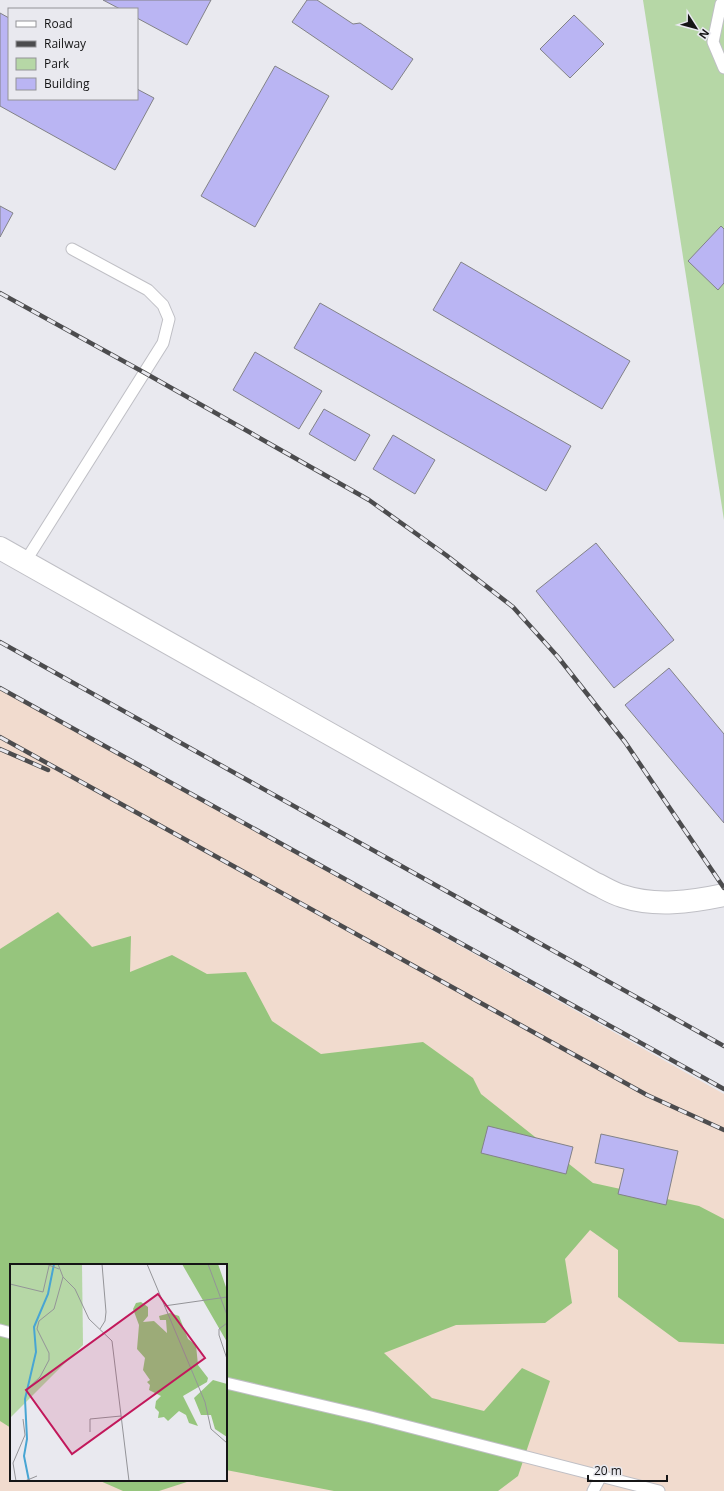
<svg xmlns="http://www.w3.org/2000/svg" width="724" height="1491" font-family="'Open Sans',sans-serif">
<style>
.industrial{fill:#f1dbce;fill-rule:evenodd}
.green{fill:#b6d7a6}
.forest{fill:#96c57d}
.building{fill:#bab5f3;stroke:#828287}
.lines{fill:none;stroke-linecap:round;stroke-linejoin:round}
.service-casing{stroke:#bfbfc5;stroke-width:13}
.tertiary-casing{stroke:#bfbfc5;stroke-width:24}
.service{stroke:#fff;stroke-width:11}
.tertiary{stroke:#fff;stroke-width:22}
.rail-casing{stroke:#4c4c4e;stroke-width:4.5}
.rail{stroke:#e9e9ef;stroke-width:3;stroke-dasharray:9;stroke-linecap:butt}
.inset-river{fill:none;stroke:#48a5d3;stroke-width:2}
.inset-road{fill:none;stroke:#949498;stroke-width:1}
.view{fill:#c2185b;fill-opacity:0.15;stroke:#c2185b;stroke-width:2}
.inset-edge{fill:none;stroke:#151516;stroke-width:2}
</style>
<rect width="100%" height="100%" fill="#e9e9ef"/>
<!-- industrial -->
<path class="industrial" d="M0 688 724 1094V1491H0ZM11 1265H226V1480H11Z"/>
<!-- green -->
<path class="green" d="M643 0H724V520Z"/>
<!-- forest -->
<g class="forest">
<path d="M58 912 92 947 131 936 130 972 172 955 207 974 246 972 272 1021 321 1054 423 1042 473 1078 481 1094 593 1183 699 1206 724 1219V1344L679 1342 618 1297V1250L590 1230 565 1259 572 1303 545 1323 456 1325 384 1353 432 1398 484 1411 522 1368 550 1381 518 1476 498 1491H334L226 1470V1265H11V1428L0 1421V949Z"/>
<path d="M98 1480H193L159 1491H123Z"/>
</g>
<!-- building -->
<g class="building">
<path d="M103 0H211L187 45 137 18V9H120Z"/>
<path d="M307 0H317L353 24 360 23 413 59 392 90 292 22Z"/>
<path d="M0 13 9 18V99H137V89L154 98 115 170 0 106Z"/>
<path d="M574 15 604 44 570 78 540 49Z"/>
<path d="M275 66 329 96 255 227 201 196Z"/>
<path d="M0 206 13 213 0 237Z"/>
<path d="M721 226 724 229V283L718 290 688 261Z"/>
<path d="M461 262 630 361 602 409 433 310Z"/>
<path d="M320 303 571 446 546 491 294 348Z"/>
<path d="M255 352 322 391 299 429 233 390Z"/>
<path d="M324 409 370 435 355 461 309 434Z"/>
<path d="M393 435 435 460 415 494 373 469Z"/>
<path d="M596 543 674 640 614 688 536 591Z"/>
<path d="M669 668 724 734V823L625 705Z"/>
<path d="M488 1126 573 1147 566 1174 481 1153Z"/>
<path d="M601 1134 678 1151 666 1205 618 1194 624 1169 595 1163Z"/>
</g>
<g class="lines">
<defs>
<g id="service">
<path d="M721 4 713 42 724 68"/>
<path d="M25 562 163 343 169 319 163 305 148 290 72 249"/>
<path d="M0 1330 11 1333"/>
<path d="M226 1383 371 1417 659 1491"/>
<path d="M593 1491 601 1476"/>
</g>
<path id="tertiary" d="M0 548 594 883C603 887 612 893 622 896 655 907 691 902 724 895"/>
</defs>
<!-- service casing -->
<use href="#service" class="service-casing"/>
<!-- tertiary casing -->
<use href="#tertiary" class="tertiary-casing"/>
<!-- service -->
<use href="#service" class="service"/>
<!-- tertiary -->
<use href="#tertiary" class="tertiary"/>
<defs>
<g id="rail">
<path d="M0 293 145 373 369 500 446 555 513 607 558 657 625 742 724 888"/>
<path d="M0 642 724 1046"/>
<path d="M0 688 724 1089"/>
<path d="M0 737 647 1095 724 1130"/>
<path d="M0 749 48 770"/>
</g>
</defs>
<!-- rail casing -->
<use href="#rail" class="rail-casing"/>
<!-- rail -->
<use href="#rail" class="rail"/>
</g>
<!-- overview -->
<g transform="translate(10 1264)">
<rect width="217" height="217" fill="#e9e9ef"/>
<path d="M0 0H72L73 81 0 154Z" fill="#b6d7a6"/>
<path d="M172 0H208L217 26V78ZM131 38 138 43V52L133 58 144 57 157 69 156 56H150L149 52 160 49 169 52 178 75 186 81 188 101 198 114 197 118 173 132 188 162 179 159 176 151 169 147 158 157 154 153 148 154 149 148 145 144 146 137 151 132 139 126 140 121 137 118 140 116 133 106 135 94 127 85 129 61 123 45 126 39ZM203 116 217 120V173L205 165 201 151H191L184 134Z" fill="#96c57d"/>
<path class="inset-river" d="M19 217 14 192 17 175 15 135 26 88 24 63 38 30 44 0"/>
<path class="inset-road" d="M36 0 49 5M48 0 53 13 65 25 79 55 102 77 119 217M137 0 195 138 201 165 217 179M198 0 217 51M0 20 33 28 39 2M154 42 217 33M217 59 209 65V71L217 95M90 65 95 57 96 48 92 0M16 126 30 113 39 96V89L27 65 29 57 44 45 53 13M80 168V155L111 152M6 217 3 199 15 171 13 155M15 217 27 212"/>
<path class="view" d="M148 30 195 94 62 190 16 126Z"/>
<rect width="217" height="217" class="inset-edge"/>
</g>
<!-- legend -->
<rect x="8" y="8" width="130" height="92" fill="#e9e9ef" stroke="#949498"/>
<rect x="16" y="21" width="20" height="6" fill="#ffffff" stroke="#949498"/>
<text x="44" y="28" font-size="12" fill="#151516">Road</text>
<rect x="16" y="41" width="20" height="6" fill="#4c4c4e" stroke="#949498"/>
<text x="44" y="48" font-size="12" fill="#151516">Railway</text>
<rect x="16" y="58" width="20" height="12" fill="#b6d7a6" stroke="#949498"/>
<text x="44" y="68" font-size="12" fill="#151516">Park</text>
<rect x="16" y="78" width="20" height="12" fill="#bab5f3" stroke="#949498"/>
<text x="44" y="88" font-size="12" fill="#151516">Building</text>
<!-- north arrow -->
<g transform="translate(696 28) rotate(126)" stroke="#e9e9ef" stroke-width="3" paint-order="stroke">
<path d="M0-3L7 15L0 10L-7 15Z" fill="#151516"/>
<text y="-6" font-size="11" font-weight="bold" text-anchor="middle" fill="#151516">N</text>
</g>
<!-- scale -->
<path d="M588 1475v6h79v-6" fill="none" stroke="#151516" stroke-width="2"/>
<text x="594" y="1475" font-size="12" fill="#151516" stroke="#e9e9ef" stroke-width="3" paint-order="stroke">20 m</text>
</svg>
